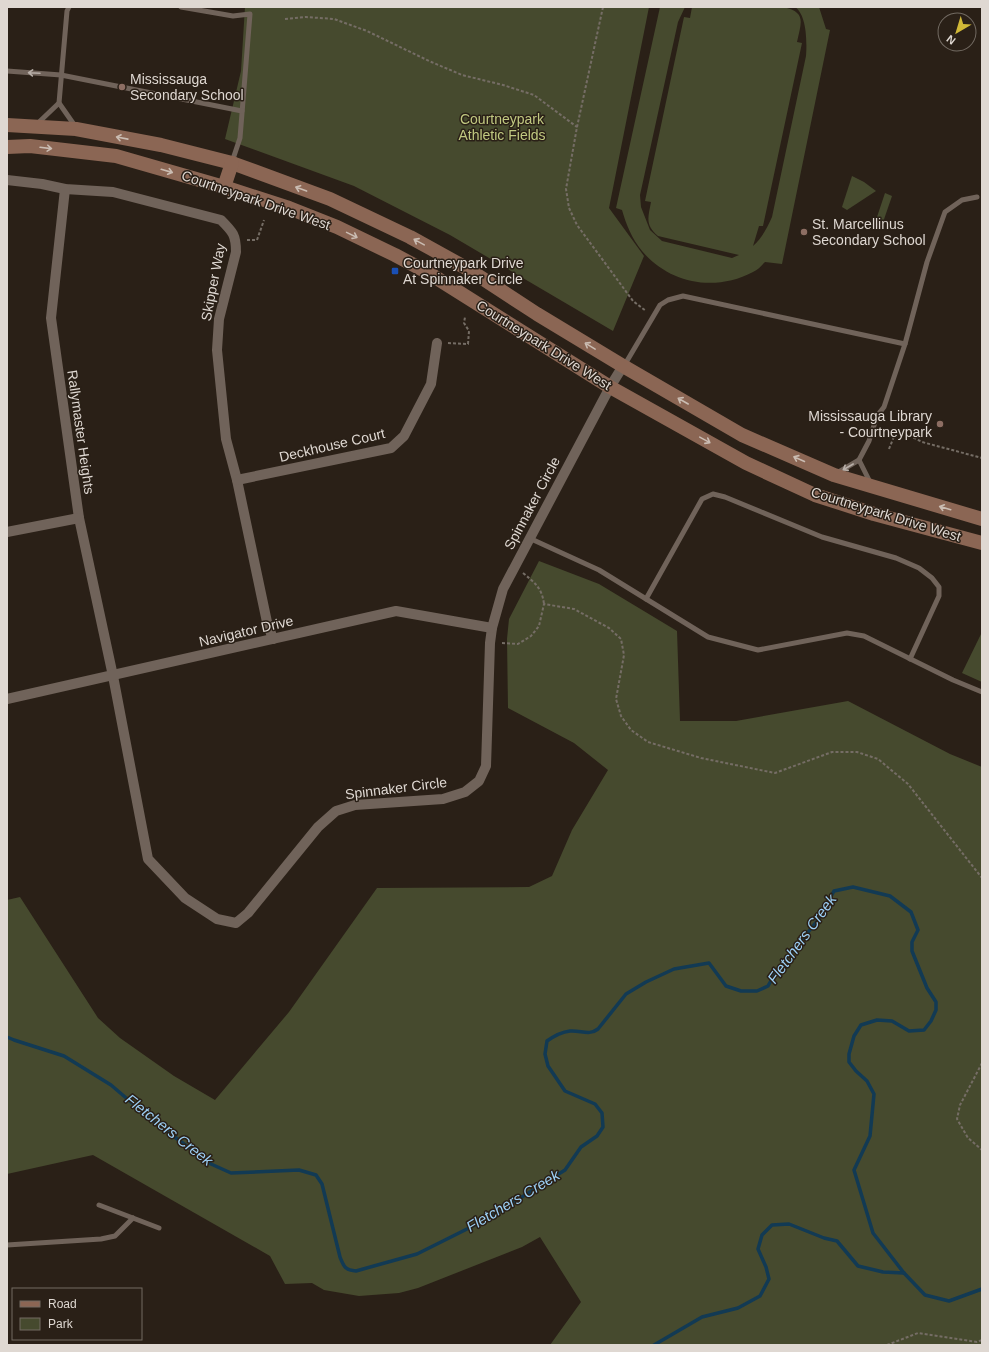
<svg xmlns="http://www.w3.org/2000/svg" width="989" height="1352" font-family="Helvetica,sans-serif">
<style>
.green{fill:#464a2e}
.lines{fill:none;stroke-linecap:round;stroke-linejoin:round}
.stream{stroke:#123a54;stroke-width:3.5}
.path{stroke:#756d65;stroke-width:2;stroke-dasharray:3 2;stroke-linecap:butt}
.service{stroke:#70635a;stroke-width:5}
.minor{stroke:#70635a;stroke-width:10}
.secondary{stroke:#8b6654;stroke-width:14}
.oneway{stroke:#b8afa8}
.oneway2{stroke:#cabcb2}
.education-dot{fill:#8d6e63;stroke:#2a2017;stroke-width:1.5}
.transit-dot{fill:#1a4fb4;stroke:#2a2017;stroke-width:1.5}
.labels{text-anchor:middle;stroke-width:3;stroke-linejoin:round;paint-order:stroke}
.poi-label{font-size:14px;fill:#dfd8d2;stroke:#2a2017;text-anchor:start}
.park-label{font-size:14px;fill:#c1c981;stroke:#2a2017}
.street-label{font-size:14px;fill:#dfd8d2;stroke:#2a2017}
.water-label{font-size:15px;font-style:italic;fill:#9ccff5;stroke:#2a2017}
</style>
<rect width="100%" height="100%" fill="#2a2017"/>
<!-- green -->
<g class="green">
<path d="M245 7H649L609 208 644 256 613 331 450 235 354 186 225 139 241 71Z"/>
<path d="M660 7H685L678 22 640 195 641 207 650 230 662 241 732 258 739 255 658 236C645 225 648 218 651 202L645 201 684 17 690 18 692 7H783C807 12 801 23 797 42L802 43 763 226H759L753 246C762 238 767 228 772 217L806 56C807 43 807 15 795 7H819L826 29 830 30 782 264 765 262C761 266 758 270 753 272 715 292 670 284 642 251 632 239 626 224 622 210L616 208Z"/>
<path d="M852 176 864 182 876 191 847 210 842 207Z"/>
<path d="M885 193 892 196 881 228 874 226Z"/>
<path d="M539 561 599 584 677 631 680 721H736L848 701 950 754 982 767V1345H550L581 1302 540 1237 522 1247 418 1288 399 1293 359 1296 324 1290 312 1283 285 1284 270 1256 93 1155 7 1174V900L20 897 98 1018 120 1038 174 1076 215 1100 289 1012 377 888 529 887 552 876 572 830 608 770 574 743 508 708 507 639 509 619Z"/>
<path d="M982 632V682L962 673Z"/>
</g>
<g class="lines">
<!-- stream -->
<g class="stream">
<path d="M7 1037 14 1040 64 1056 111 1085 153 1121 211 1164 231 1173 299 1170 316 1175 322 1184 340 1257C344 1267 345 1270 356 1271L417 1254 487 1219 565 1170 581 1147 597 1136 603 1127 602 1113 595 1104 565 1091 548 1066 545 1054 547 1041C554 1036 562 1032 570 1031 581 1030 589 1036 598 1029L626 994 646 982 674 969 709 963 726 986 741 991H757L768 986 777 970 818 920 834 891 853 887 890 896 911 912 918 930 912 942V951L927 988 936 1002V1010L931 1021 924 1030 909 1031 892 1021 877 1020 861 1025 854 1036 849 1054V1062L856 1071 867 1081 874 1094 870 1136 854 1170 873 1233 904 1273 925 1295 949 1301 982 1289"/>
<path d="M654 1345 702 1317 738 1308 760 1296 769 1279 766 1267 758 1249 762 1235 772 1225 789 1224 824 1238 837 1241 858 1266 883 1272 904 1273"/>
</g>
<!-- path -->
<g class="path">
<path d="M603 7 577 127 566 189 569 208 577 225 633 301 646 311"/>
<path d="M285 19 306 17 334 19 367 31 429 61 462 75 503 85 534 95 577 127"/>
<path d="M247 240H257L264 220"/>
<path d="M448 343 468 344 469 331 464 323 465 317"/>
<path d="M889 449 897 429 922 442 982 458"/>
<path d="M523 573C535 583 542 588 544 604"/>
<path d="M502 643 518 644 531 636 539 626 544 604 574 609 609 628 621 639 624 655 616 699 621 716 631 730 648 742 701 758 775 773 832 752H857L878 759 908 784 982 878"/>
<path d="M982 1063 960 1105 957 1119 968 1138 982 1150"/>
<path d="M887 1345 918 1333 977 1342 982 1340"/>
</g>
<!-- service -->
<g class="service">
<path d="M181 7 233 16 250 14 240 138 232 162"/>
<path d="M7 71 61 75 242 111"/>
<path d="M59 103 75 126"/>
<path d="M37 124 59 103 67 11 69 7"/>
<path d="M624 366 660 305 668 300 683 296 905 344"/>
<path d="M859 460 869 441 877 416 884 407 905 344 927 262 945 212 962 200 977 197"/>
<path d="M837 473 859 460 870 482"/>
<path d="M529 538 599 570 708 637 758 650 847 633 864 636 953 680 982 692"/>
<path d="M646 599 702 499 713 494 725 497 822 537 896 558 919 568 932 578 939 587V596L910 659"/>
<path d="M99 1205 159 1228"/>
<path d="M7 1245 101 1239 115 1236 133 1218"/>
</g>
<!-- minor -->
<g class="minor">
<path d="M7 180 42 184 65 189 113 192 221 220C233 232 236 235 236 252L219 319 217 350 226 439 237 480 267 622 273 639"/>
<path d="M65 189 51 318 79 518 113 676 148 859 185 898 217 919 236 923 248 913 318 827 336 811 355 805 443 799 465 792 479 781 486 766 490 643 492 628 503 589 610 387 623 366"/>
<path d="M237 480 391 448 404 436 431 384 437 343"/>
<path d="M7 532 79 518"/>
<path d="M7 699 396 611 492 628"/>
</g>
<!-- secondary -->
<g class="secondary">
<path d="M7 125 76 129 161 145 232 163 330 199 410 237 468 269 537 314 623 366 742 435 834 475 982 519"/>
<path d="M7 147 30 146 116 156 224 187 289 208 337 227 395 255 427 272 610 387 746 463 815 495 874 514 982 543"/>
<path d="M224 187 232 163"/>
</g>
</g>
<!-- one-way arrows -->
<defs><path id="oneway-shaft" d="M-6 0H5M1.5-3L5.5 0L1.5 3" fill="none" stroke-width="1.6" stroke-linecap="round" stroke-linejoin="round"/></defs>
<g class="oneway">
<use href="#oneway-shaft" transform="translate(34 73) rotate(-177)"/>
<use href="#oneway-shaft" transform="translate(848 467) rotate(150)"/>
</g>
<g class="oneway2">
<use href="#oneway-shaft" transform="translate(122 138) rotate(-169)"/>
<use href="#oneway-shaft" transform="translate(46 148) rotate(7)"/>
<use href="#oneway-shaft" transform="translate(167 171) rotate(16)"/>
<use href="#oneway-shaft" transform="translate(301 189) rotate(-160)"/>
<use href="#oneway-shaft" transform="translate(352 235) rotate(26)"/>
<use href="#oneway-shaft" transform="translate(419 242) rotate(-151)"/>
<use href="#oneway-shaft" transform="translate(590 346) rotate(-149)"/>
<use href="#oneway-shaft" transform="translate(683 401) rotate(-150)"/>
<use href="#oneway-shaft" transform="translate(705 440) rotate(29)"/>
<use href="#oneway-shaft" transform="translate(799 459) rotate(-156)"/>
<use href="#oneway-shaft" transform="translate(945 508) rotate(-164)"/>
</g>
<!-- markers -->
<g class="education-dot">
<circle cx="122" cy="87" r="4"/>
<circle cx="804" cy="232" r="4"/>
<circle cx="940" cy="424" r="4"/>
</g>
<rect class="transit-dot" x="391" y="267" width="8" height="8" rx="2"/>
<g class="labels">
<!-- poi labels -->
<g class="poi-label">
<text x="130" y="84">Mississauga<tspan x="130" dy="16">Secondary School</tspan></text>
<text x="812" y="229">St. Marcellinus<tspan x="812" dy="16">Secondary School</tspan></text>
<text x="403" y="268">Courtneypark Drive<tspan x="403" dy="16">At Spinnaker Circle</tspan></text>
<text x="932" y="421" text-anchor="end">Mississauga Library<tspan x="932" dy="16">- Courtneypark</tspan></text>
</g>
<!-- park labels -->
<g class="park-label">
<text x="502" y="124">Courtneypark<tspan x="502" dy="16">Athletic Fields</tspan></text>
</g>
<!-- street labels -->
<g class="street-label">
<text transform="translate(256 200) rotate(19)" y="5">Courtneypark Drive West</text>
<text transform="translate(213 282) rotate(-79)" y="5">Skipper Way</text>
<text transform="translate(544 345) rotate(32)" y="5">Courtneypark Drive West</text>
<text transform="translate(81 432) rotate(82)" y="5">Rallymaster Heights</text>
<text transform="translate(332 445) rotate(-13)" y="5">Deckhouse Court</text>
<text transform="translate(532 503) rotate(-62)" y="5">Spinnaker Circle</text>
<text transform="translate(886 514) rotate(17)" y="5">Courtneypark Drive West</text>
<text transform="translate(246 631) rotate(-13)" y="5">Navigator Drive</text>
<text transform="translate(396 788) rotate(-7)" y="5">Spinnaker Circle</text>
</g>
<!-- water labels -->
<g class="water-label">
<text transform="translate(802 939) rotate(-54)" y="5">Fletchers Creek</text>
<text transform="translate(169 1130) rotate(38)" y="5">Fletchers Creek</text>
<text transform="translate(513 1201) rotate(-31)" y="5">Fletchers Creek</text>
</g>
</g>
<!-- border -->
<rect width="989" height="1352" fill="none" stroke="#dfd8d2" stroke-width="16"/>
<!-- legend -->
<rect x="12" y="1288" width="130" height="52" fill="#2a2017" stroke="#726a62"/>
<rect x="20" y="1301" width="20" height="6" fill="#8b6654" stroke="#726a62"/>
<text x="48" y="1308" font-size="12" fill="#dfd8d2">Road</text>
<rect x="20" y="1318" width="20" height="12" fill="#464a2e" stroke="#726a62"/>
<text x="48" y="1328" font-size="12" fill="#dfd8d2">Park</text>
<!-- north arrow -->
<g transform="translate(957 32) rotate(218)"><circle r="19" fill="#2a2017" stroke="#726a62"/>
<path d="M0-3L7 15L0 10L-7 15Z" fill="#d0b837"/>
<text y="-6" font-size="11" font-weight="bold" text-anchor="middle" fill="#dfd8d2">N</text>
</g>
</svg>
